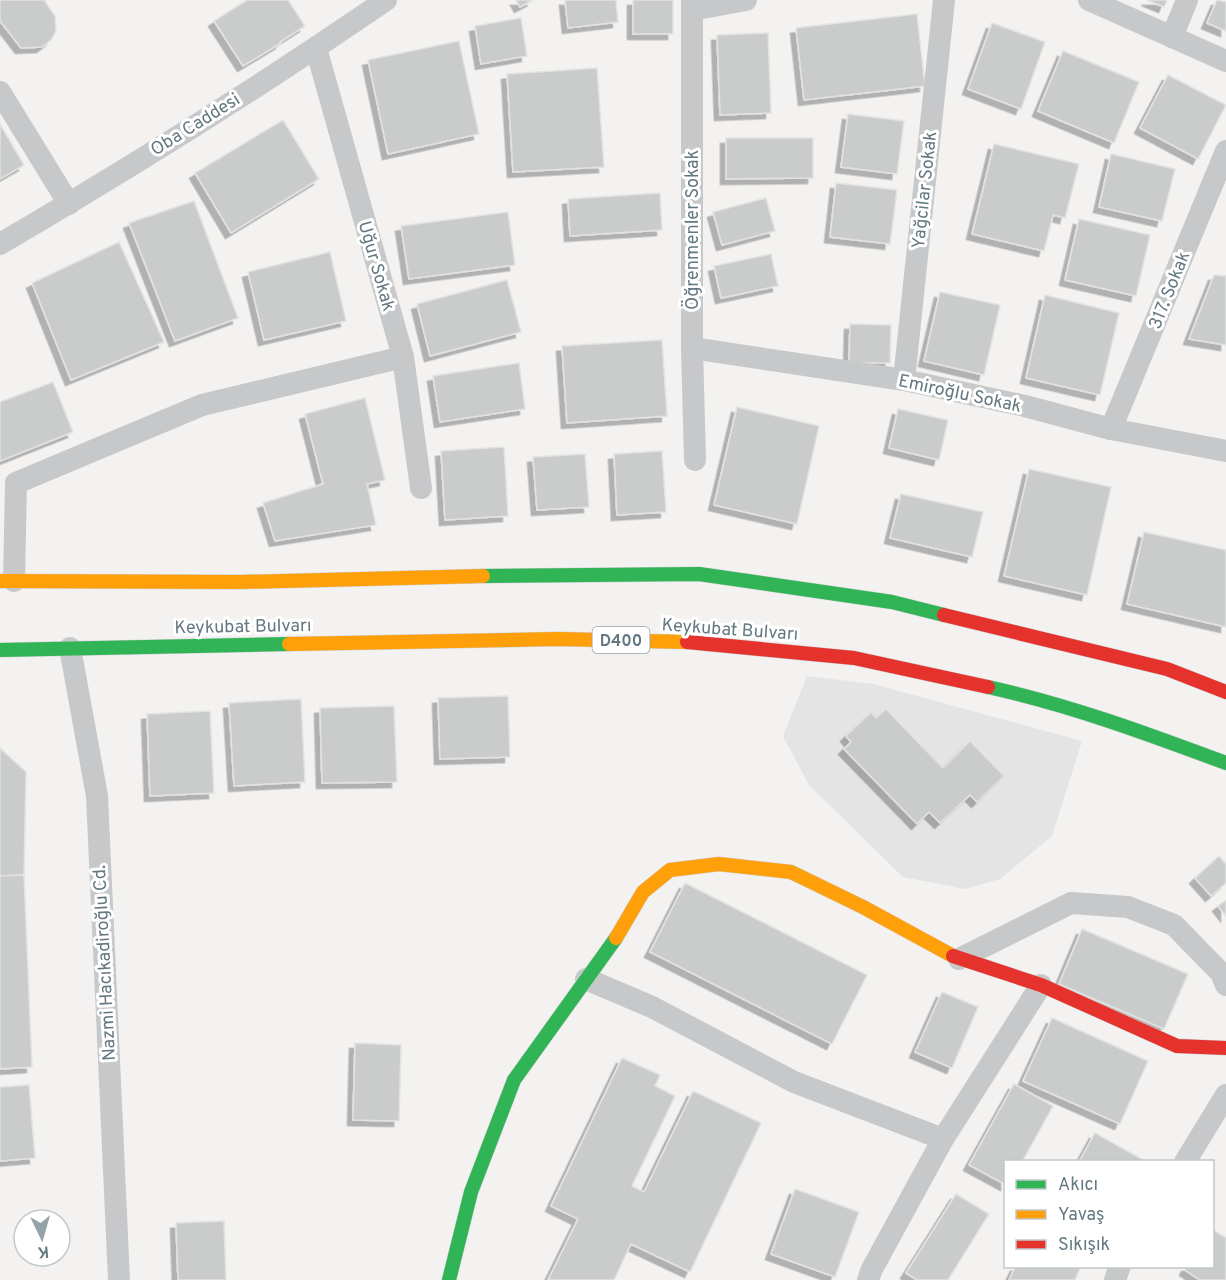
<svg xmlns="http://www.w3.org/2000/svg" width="1226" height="1280" font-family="Overpass,sans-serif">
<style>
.built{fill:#e3e4e3}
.building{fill:#cacbcb;stroke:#e2e2e1;stroke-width:1.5;filter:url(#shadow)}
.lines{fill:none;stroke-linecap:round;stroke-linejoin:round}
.fast-casing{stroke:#cfd0d1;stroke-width:15}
.slow-casing{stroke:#cfd0d1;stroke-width:15}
.jam-casing{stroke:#cfd0d1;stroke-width:15}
.street{stroke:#c7c8c9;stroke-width:22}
.fast{stroke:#30b455;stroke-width:14}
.slow{stroke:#ff9f0a;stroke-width:14}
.jam{stroke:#e5322d;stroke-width:14}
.labels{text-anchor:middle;stroke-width:6;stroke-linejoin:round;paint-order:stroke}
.shield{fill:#fff;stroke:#92a0a6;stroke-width:1.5}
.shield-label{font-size:16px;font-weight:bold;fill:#637880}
.street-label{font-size:18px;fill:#637880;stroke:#fff}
</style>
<defs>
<filter id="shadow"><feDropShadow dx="-5.5" dy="5.5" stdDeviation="0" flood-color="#0004"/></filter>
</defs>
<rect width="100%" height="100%" fill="#f3f2f1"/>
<!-- built -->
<path class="built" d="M807 676 873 684 1082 741 1052 836 1000 879 965 889 903 877 809 785 783 736Z"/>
<!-- building -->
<g class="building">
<path d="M0 0H44L55 16 56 31 51 40 42 47 21 48 0 21Z"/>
<path d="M247 0H288L305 26 280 42 281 43 243 66 214 21Z"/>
<path d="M516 0H533L520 7Z"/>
<path d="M565 0H616L618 22 568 28Z"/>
<rect x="633" y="0" width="40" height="34"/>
<path d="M1147 0H1167L1164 7Z"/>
<path d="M1217 0 1226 2V31L1207 23Z"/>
<path d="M917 14 925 86 804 100 796 28Z"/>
<path d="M521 18 527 56 481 64 475 26Z"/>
<path d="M992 23 1045 42 1021 109 968 89Z"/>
<path d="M768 33 771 113 720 115 717 35Z"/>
<path d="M459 41 479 134 388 154 368 60Z"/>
<path d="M1063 51 1139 82 1114 143 1038 111Z"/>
<path d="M597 68 604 167 513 172 507 74Z"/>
<path d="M1168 75 1226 105 1198 159 1140 128Z"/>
<path d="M848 114 904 121 897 174 841 167Z"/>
<path d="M283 120 319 179 231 233 195 173Z"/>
<path d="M0 124 24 165 0 179Z"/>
<path d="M726 138H813V178L726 179Z"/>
<path d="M994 144 1079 164 1065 218 1053 215 1044 251 972 234Z"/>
<path d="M1111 154 1175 169 1162 221 1099 207Z"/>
<path d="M836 183 897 190 890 244 830 237Z"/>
<path d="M660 193 662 230 570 236 568 199Z"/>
<path d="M766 198 775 231 722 245 713 212Z"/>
<path d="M194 201 238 318 175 341 129 223Z"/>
<path d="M508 212 515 265 409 279 401 226Z"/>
<path d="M1079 219 1150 235 1136 296 1065 280Z"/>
<path d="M119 242 164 342 71 380 32 283Z"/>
<path d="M330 252 346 321 264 340 248 272Z"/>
<path d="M771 254 778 286 721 298 714 266Z"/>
<path d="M1214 275 1226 276V345L1189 339Z"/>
<path d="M507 280 521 332 430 356 417 304Z"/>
<path d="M940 292 1000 305 984 375 924 361Z"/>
<path d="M1045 295 1119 313 1100 395 1026 378Z"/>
<path d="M850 324 891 325 890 363H849Z"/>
<path d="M662 340 667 416 567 423 562 346Z"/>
<path d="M519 363 525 409 440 422 433 376Z"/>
<path d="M53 382 73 432 0 461V402Z"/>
<path d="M365 398 385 480 367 484 376 525 275 541 263 503 323 484 305 414Z"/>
<path d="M737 407 819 426 797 524 714 505Z"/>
<path d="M898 409 948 420 939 460 889 448Z"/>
<path d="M504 447 508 516 445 520 441 451Z"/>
<path d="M662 451 666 512 617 515 614 454Z"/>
<path d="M585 454 589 507 537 510 533 457Z"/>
<path d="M1029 469 1111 487 1087 595 1004 576Z"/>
<path d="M901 494 983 512 972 557 890 538Z"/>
<path d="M1144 532 1226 550V627L1127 604Z"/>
<path d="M508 696 510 757 440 759 438 698Z"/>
<path d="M301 699 305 782 234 786 229 703Z"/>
<path d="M394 706 397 782 322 783 320 708Z"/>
<path d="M886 709 943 768 970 741 1004 776 977 802 970 795 940 823 929 812 917 824 844 749 851 742 846 736 871 712 876 718Z"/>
<path d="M210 711 214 793 150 796 147 714Z"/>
<path d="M0 748 26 772 24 875 0 876Z"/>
<path d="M1219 856 1226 864V883L1211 896 1195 878Z"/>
<path d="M24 875 32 1067 0 1069V876Z"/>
<path d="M685 883 867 975 832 1044 650 952Z"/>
<path d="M1226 900V916L1218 906Z"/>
<path d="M1082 929 1188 974 1164 1029 1059 984Z"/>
<path d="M942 992 978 1007 952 1068 915 1052Z"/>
<path d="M1052 1018 1148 1061 1120 1124 1023 1081Z"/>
<path d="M355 1043 401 1045 399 1121 353 1120Z"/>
<path d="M622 1058 660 1075 655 1086 675 1096 632 1186 644 1192 693 1091 761 1123 690 1272 631 1244 614 1280H548L578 1219 551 1206Z"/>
<path d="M1014 1084 1053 1106 1022 1162H1006V1185L969 1165Z"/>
<path d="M29 1085 35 1158 0 1161V1087Z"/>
<path d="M1095 1133 1147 1162H1079Z"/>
<path d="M795 1189 859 1212 835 1277 771 1254Z"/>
<path d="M956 1194 989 1214 948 1280H917L906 1273Z"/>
<path d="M224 1221 226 1280H178L176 1223Z"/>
<path d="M1212 1229 1226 1238V1280H1200L1185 1270 1187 1266H1212Z"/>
<path d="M1016 1266H1081L1075 1280H1009Z"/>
</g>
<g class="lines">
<defs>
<g id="fast">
<path d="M483 576 699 574 892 602 944 615"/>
<path d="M0 650 289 644"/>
<path d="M988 687C1070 705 1148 734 1226 763"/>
<path d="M449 1280 471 1192 514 1080 616 938"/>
</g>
<g id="slow">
<path d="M0 581 240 582 483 576"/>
<path d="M289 644 558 639 687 642"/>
<path d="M616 938 643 892 670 870 719 864 791 872 863 907 953 956"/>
</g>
<g id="jam">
<path d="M944 615 1167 669 1226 692"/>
<path d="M687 642 854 658 988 687"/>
<path d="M953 956 1041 985 1177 1046 1226 1048"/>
</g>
</defs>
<!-- fast casing -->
<use href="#fast" class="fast-casing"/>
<!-- slow casing -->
<use href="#slow" class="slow-casing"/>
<!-- jam casing -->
<use href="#jam" class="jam-casing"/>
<!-- street -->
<g class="street">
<path d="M692 0V348L695 460"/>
<path d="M1089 0 1226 61"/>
<path d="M692 10 746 0"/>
<path d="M1172 37 1187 0"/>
<path d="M316 48 403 357 421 488"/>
<path d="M0 92 69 204"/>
<path d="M0 244C132 167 261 86 386 0"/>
<path d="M692 348 904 380 1025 406 1111 429 1226 451"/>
<path d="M904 380 944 0"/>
<path d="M1111 429 1226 151"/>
<path d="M14 581 16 483 202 405 403 357"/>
<path d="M70 648 97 796 119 1280"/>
<path d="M959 959 1071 903 1128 907 1174 925 1221 973 1226 985"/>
<path d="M586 979 652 1007 794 1082 943 1139"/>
<path d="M1185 1162 1226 1095"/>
<path d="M868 1280 872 1269 943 1139 1041 985"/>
<path d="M1115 1280 1120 1266"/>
</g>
<!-- fast -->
<use href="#fast" class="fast"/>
<!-- slow -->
<use href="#slow" class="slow"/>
<!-- jam -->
<use href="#jam" class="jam"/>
</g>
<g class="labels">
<!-- shield labels -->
<rect class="shield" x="592.5" y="627" width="57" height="26" rx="4.5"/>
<g class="shield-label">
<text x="621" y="646">D400</text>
</g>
<!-- street labels -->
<g class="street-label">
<text transform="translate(195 124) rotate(-32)" y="6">Oba Caddesi</text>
<text transform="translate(924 190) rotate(-84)" y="6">Yağcilar Sokak</text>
<text transform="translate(692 230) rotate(-90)" y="6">Öğrenmenler Sokak</text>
<text transform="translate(377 266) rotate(74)" y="6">Uğur Sokak</text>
<text transform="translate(1169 290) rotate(-68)" y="6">317. Sokak</text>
<text transform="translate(960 393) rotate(12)" y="6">Emiroğlu Sokak</text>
<text transform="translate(243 626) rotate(-1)" y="6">Keykubat Bulvarı</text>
<text transform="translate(730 629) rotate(4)" y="6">Keykubat Bulvarı</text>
<text transform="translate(104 963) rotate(-93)" y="6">Nazmi Hacıkadiroğlu Cd.</text>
</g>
</g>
<!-- legend -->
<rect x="1004" y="1160" width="210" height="108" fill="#ffffff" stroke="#c1c9cc" stroke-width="1.5"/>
<rect x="1016" y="1180" width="30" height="9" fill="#30b455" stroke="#c1c9cc" stroke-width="1.5"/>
<text x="1058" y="1190" font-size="18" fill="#637880">Akıcı</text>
<rect x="1016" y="1210" width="30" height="9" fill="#ff9f0a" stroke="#c1c9cc" stroke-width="1.5"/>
<text x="1058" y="1220" font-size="18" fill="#637880">Yavaş</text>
<rect x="1016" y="1240" width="30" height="9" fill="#e5322d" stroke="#c1c9cc" stroke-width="1.5"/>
<text x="1058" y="1250" font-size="18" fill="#637880">Sıkışık</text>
<!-- north arrow -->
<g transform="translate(42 1238) rotate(175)"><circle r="28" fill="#ffffff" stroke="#c1c9cc" stroke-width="1.5"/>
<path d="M0-4.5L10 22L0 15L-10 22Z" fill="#95a3a8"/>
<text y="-9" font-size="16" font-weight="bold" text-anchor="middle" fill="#637880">K</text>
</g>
</svg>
